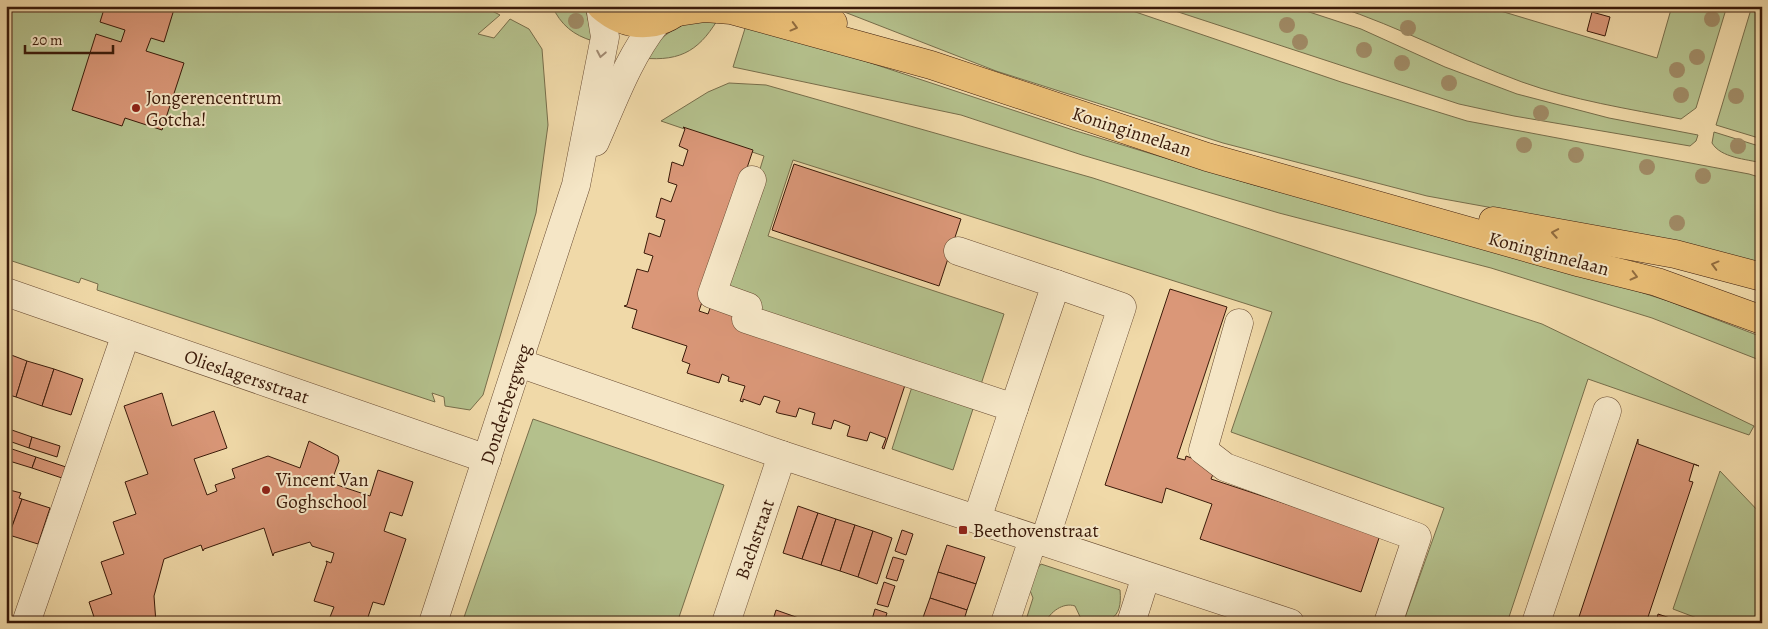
<svg xmlns="http://www.w3.org/2000/svg" width="1768" height="629" font-family="Alegreya,serif">
<style>
.green{fill:#b4c08c;stroke:#776d4a}
.building{fill:#da9778;stroke:#3a1a09}
.lines{fill:none;stroke-linecap:round;stroke-linejoin:round}
.minor-casing{stroke:#684a31;stroke-width:29}
.major-casing{stroke:#3a1a09;stroke-width:29}
.minor{stroke:#f5e6c6;stroke-width:28}
.major{stroke:#e8bc74;stroke-width:28}
.tree{fill:#a08b66}
.oneway{stroke:#916b3e}
.oneway2{stroke:#a18a71}
.poi-dot{fill:#8f2418;stroke:#f5e6c6;stroke-width:2}
.labels{text-anchor:middle;stroke-width:4;stroke-linejoin:round;paint-order:stroke}
.poi-label{font-size:19px;fill:#3a1a09;stroke:#f5e6c6;text-anchor:start}
.street-label{font-size:19px;fill:#3a1a09;stroke:#f5e6c6}
</style>
<rect width="100%" height="100%" fill="#f0d9a8"/>
<filter id="stains"><feTurbulence type="fractalNoise" baseFrequency=".004" numOctaves="4"/><feColorMatrix values="0 0 0 0 .2 0 0 0 0 .09 0 0 0 0 .02 0 0 0 .5 -.17"/></filter>
<radialGradient id="worn" r=".72"><stop offset=".6" stop-color="#630" stop-opacity="0"/><stop offset="1" stop-color="#630" stop-opacity=".3"/></radialGradient>
<!-- green -->
<g class="green">
<path d="M6 6H482L500 15 478 34 494 38 510 19 529 29 542 49 548 125 536 213 483 395 470 410 445 406 444 397 432 393 435 402 97 290 98 284 81 278 79 283 6 259Z"/>
<path d="M552 6H585L593 41C573 35 561 25 552 6Z"/>
<path d="M829 6H1118L1341 82 1467 121 1749 174 1762 178V266L1620 231 1427 196 1223 143 996 71Z"/>
<path d="M1160 6H1291L1361 29 1445 67 1517 94 1609 118 1698 135 1696 141 1690 146 1514 116 1459 104Z"/>
<path d="M1336 6H1484L1657 58 1672 6H1727L1696 108 1681 119C1629 109 1572 100 1522 82 1459 59 1400 27 1336 6Z"/>
<path d="M1752 6H1762V139L1716 125Z"/>
<path d="M721 14C701 49 683 62 642 58 671 26 680 24 721 14Z"/>
<path d="M747 22 1073 130 1254 185 1553 264 1668 301 1762 337V361L1652 318 1491 268 1279 213 1082 155 961 115 733 67Z"/>
<path d="M729 83 766 85 1093 178 1542 324 1754 426 1749 435 1588 379 1507 623H1403L1444 508 1231 432 1272 312 793 160 768 236 1004 314 953 470 892 449 918 368 757 313 723 289 764 156 661 121 708 92Z"/>
<path d="M1714 132 1762 147V163C1746 159 1721 158 1712 143Z"/>
<path d="M533 419 724 485 677 623H462Z"/>
<path d="M1720 471 1762 515V623H1710L1673 609Z"/>
<path d="M1041 564 1120 590C1123 621 1108 623 1083 623L1075 606C1063 602 1050 612 1045 623H1025L1033 598 1029 588 1033 574Z"/>
</g>
<!-- building -->
<g class="building">
<path d="M105 6H175L164 42 151 38 146 51 184 63 162 130 125 118 122 126 72 110 96 34 121 42 125 30 100 22Z"/>
<path d="M1592 12 1610 17 1605 36 1587 31Z"/>
<path d="M683 127 753 150 699 311 708 314 713 300 743 310 907 379 884 449 882 448 886 438 870 432 867 441 847 436 850 426 834 420 831 429 812 424 815 413 799 408 796 417 778 413 776 412 780 401 764 396 760 405 743 399V402L740 401 745 386 728 381 729 377 722 374 719 383 687 373 690 364 682 361 687 346 632 328 637 310 624 306 627 305 637 269 648 272 653 256 644 253 649 233 660 237 665 220 656 217 661 198 671 202 677 185 668 182 672 162 683 166 688 150 679 146 685 129Z"/>
<path d="M794 164 961 219 939 286 772 230Z"/>
<path d="M1170 289 1227 307 1177 458 1185 460 1186 456 1216 467 1211 479 1380 535 1361 592 1200 539 1212 504 1166 488 1162 503 1105 485Z"/>
<path d="M6 353 27 361 16 397 6 394Z"/>
<path d="M27 361 54 369 42 406 16 397Z"/>
<path d="M54 369 83 379 71 415 42 406Z"/>
<path d="M162 393 172 426 214 411 227 448 194 459 207 495 217 491 215 485 235 478 232 469 268 456 300 468 309 441 338 456 339 461 331 483 370 496 378 470 413 482 402 516 390 512 384 531 406 539 384 605 373 602 366 623 328 622 334 607 314 601 327 563 326 561 331 563 334 553 312 546 310 542 274 553 273 556 264 528 204 549 203 551 201 545 164 559 154 596 156 623H96L89 602 112 594 101 562 124 554 113 522 136 514 125 482 148 474 124 406Z"/>
<path d="M6 428 32 437 29 448 6 440Z"/>
<path d="M32 437 60 446 57 457 29 448Z"/>
<path d="M1638 439V444L1699 466 1694 464 1689 481 1693 482 1646 623H1577Z"/>
<path d="M9 448 36 457 32 468 6 460Z"/>
<path d="M36 457 69 468 65 479 32 468Z"/>
<path d="M6 489 21 493 19 498 22 499 9 535 6 534Z"/>
<path d="M22 499 50 508 38 544 9 535Z"/>
<path d="M798 506 818 513 802 559 783 553Z"/>
<path d="M818 513 836 519 821 565 802 559Z"/>
<path d="M836 519 855 525 840 571 821 565Z"/>
<path d="M855 525 873 531 858 577 840 571Z"/>
<path d="M902 530 913 534 906 555 895 551Z"/>
<path d="M873 531 892 538 877 584 858 577Z"/>
<path d="M947 545 985 557 976 584 938 572Z"/>
<path d="M893 557 904 560 897 581 886 578Z"/>
<path d="M938 572 976 584 967 610 930 598Z"/>
<path d="M884 582 895 586 888 607 877 604Z"/>
<path d="M930 598 967 610 963 623H921Z"/>
<path d="M875 609 887 613 884 623H871Z"/>
<path d="M776 610 813 623H772Z"/>
<path d="M1658 614 1685 623H1656Z"/>
</g>
<g class="lines">
<defs>
<g id="minor">
<path d="M595 142C613 102 628 58 656 23"/>
<path d="M752 180 712 294 748 307 746 319 1014 408 977 519"/>
<path d="M958 251 1056 284 1014 408"/>
<path d="M6 292 487 459"/>
<path d="M1239 323 1203 450 1225 467 1417 537 1388 623"/>
<path d="M519 363 782 455 1290 623"/>
<path d="M1044 542 1122 307 1056 284"/>
<path d="M26 623 126 334"/>
<path d="M433 623 576 185 605 37 600 6"/>
<path d="M726 623 782 455"/>
<path d="M1005 623 1033 539"/>
<path d="M1131 623 1146 576"/>
<path d="M1536 623 1607 411"/>
</g>
<g id="major">
<path d="M601 6C627 29 659 29 684 6"/>
<path d="M793 6 833 23"/>
<path d="M678 12 705 8 731 10 931 65 1207 157 1581 263 1657 282 1762 320"/>
<path d="M1493 221 1675 254 1762 277"/>
</g>
</defs>
<!-- minor casing -->
<use href="#minor" class="minor-casing"/>
<!-- major casing -->
<use href="#major" class="major-casing"/>
<!-- minor -->
<use href="#minor" class="minor"/>
<!-- major -->
<use href="#major" class="major"/>
</g>
<!-- trees -->
<g class="tree">
<circle cx="1712" cy="19" r="8"/>
<circle cx="576" cy="21" r="8"/>
<circle cx="1287" cy="25" r="8"/>
<circle cx="1408" cy="28" r="8"/>
<circle cx="1300" cy="42" r="8"/>
<circle cx="1364" cy="50" r="8"/>
<circle cx="1697" cy="57" r="8"/>
<circle cx="1402" cy="63" r="8"/>
<circle cx="1677" cy="70" r="8"/>
<circle cx="1449" cy="83" r="8"/>
<circle cx="1681" cy="95" r="8"/>
<circle cx="1736" cy="96" r="8"/>
<circle cx="1541" cy="113" r="8"/>
<circle cx="1524" cy="145" r="8"/>
<circle cx="1738" cy="146" r="8"/>
<circle cx="1576" cy="155" r="8"/>
<circle cx="1647" cy="167" r="8"/>
<circle cx="1703" cy="176" r="8"/>
<circle cx="1677" cy="223" r="8"/>
</g>
<!-- one-way arrows -->
<defs><path id="oneway-chevron" d="M-2-3.5L2.5 0L-2 3.5" fill="none" stroke-width="1.6" stroke-linecap="round" stroke-linejoin="round" transform="scale(1.25)"/></defs>
<g class="oneway">
<use href="#oneway-chevron" transform="translate(794 27) rotate(15)"/>
<use href="#oneway-chevron" transform="translate(1555 233) rotate(-170)"/>
<use href="#oneway-chevron" transform="translate(1715 265) rotate(-165)"/>
<use href="#oneway-chevron" transform="translate(1634 276) rotate(14)"/>
</g>
<use class="oneway2" href="#oneway-chevron" transform="translate(601 54) rotate(101)"/>
<!-- markers -->
<g class="poi-dot">
<circle cx="136" cy="108" r="5"/>
<circle cx="266" cy="490" r="5"/>
<rect x="958" y="525" width="10" height="10" rx="2.5"/>
</g>
<g class="labels">
<!-- poi labels -->
<g class="poi-label">
<text x="146" y="104">Jongerencentrum<tspan x="146" dy="22">Gotcha!</tspan></text>
<text x="276" y="486">Vincent Van<tspan x="276" dy="22">Goghschool</tspan></text>
<text x="973" y="537">Beethovenstraat</text>
</g>
<!-- street labels -->
<g class="street-label">
<text transform="translate(1132 131) rotate(18)" y="7">Koninginnelaan</text>
<text transform="translate(1549 253) rotate(15)" y="7">Koninginnelaan</text>
<text transform="translate(247 376) rotate(19)" y="7">Olieslagersstraat</text>
<text transform="translate(505 404) rotate(-72)" y="7">Donderbergweg</text>
<text transform="translate(754 539) rotate(-71)" y="7">Bachstraat</text>
</g>
</g>
<!-- margin -->
<rect width="1768" height="629" fill="none" stroke="#f0d9a8" stroke-width="25"/>
<rect x="8" y="8" width="1753" height="614" fill="none" stroke="#3a1a09" stroke-width="2.5"/>
<rect x="12" y="12" width="1743" height="604" fill="none" stroke="#3a1a09"/>
<!-- scale -->
<path d="M25 45v8h88v-8" fill="none" stroke="#3a1a09" stroke-width="2.5"/>
<text x="32" y="45" font-size="15" fill="#3a1a09" stroke="#f5e6c6" stroke-width="4" paint-order="stroke">20 m</text>
<rect width="100%" height="100%" filter="url(#stains)"/>
<rect width="100%" height="100%" fill="url(#worn)"/>
</svg>
